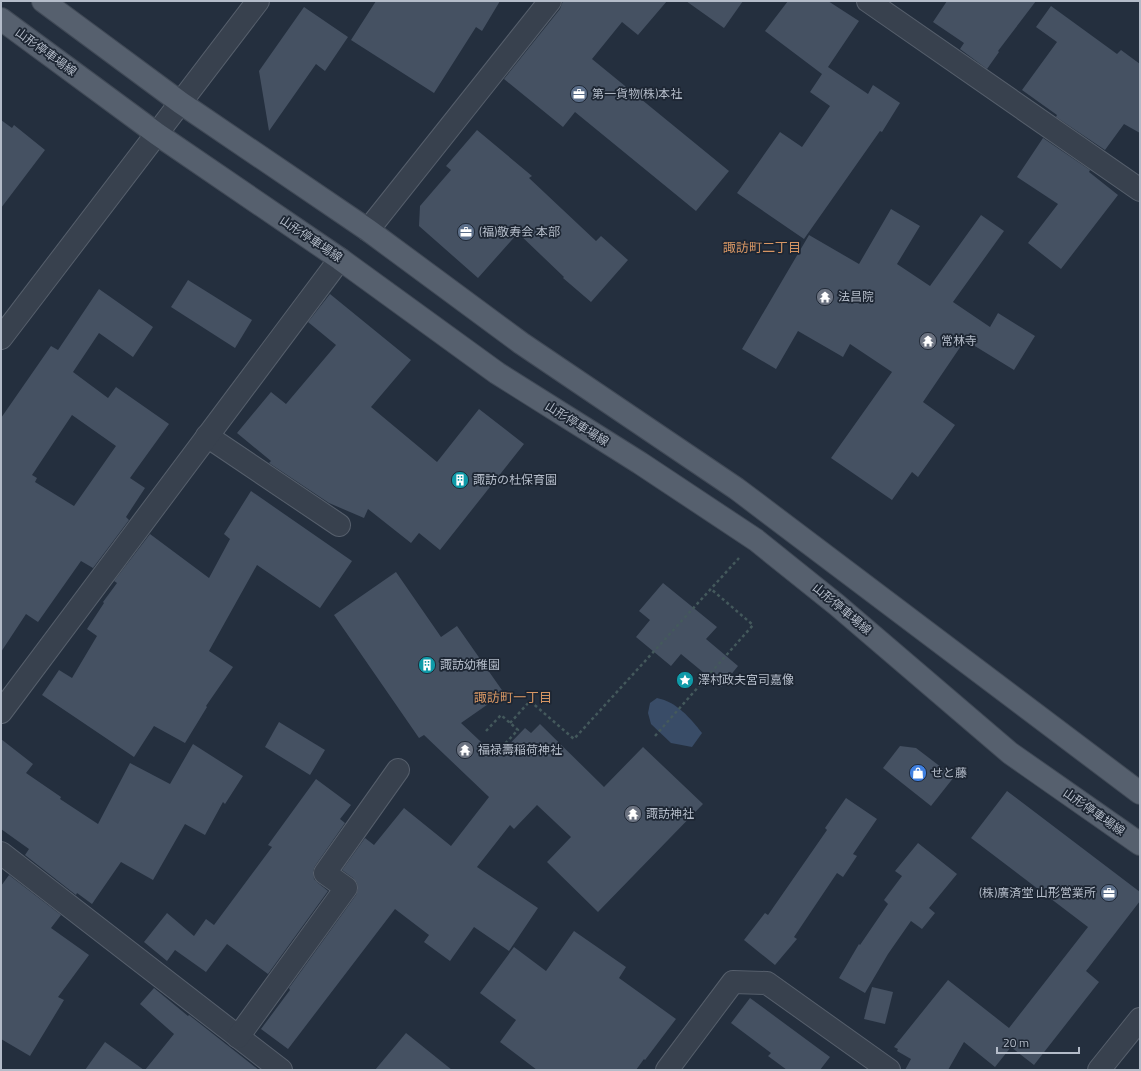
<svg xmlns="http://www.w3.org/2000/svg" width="1141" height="1071" font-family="'Titillium Web','Noto Sans JP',sans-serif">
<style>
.water{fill:#394c67}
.building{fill:#455162;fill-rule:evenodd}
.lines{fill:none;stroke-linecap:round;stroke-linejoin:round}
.minor-casing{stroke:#565f6c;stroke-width:24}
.major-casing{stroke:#414a57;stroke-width:24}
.path{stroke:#44595c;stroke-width:2.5;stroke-dasharray:3 3;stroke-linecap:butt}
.minor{stroke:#38414e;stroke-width:22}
.major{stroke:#56606e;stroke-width:22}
.labels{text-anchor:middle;stroke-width:3.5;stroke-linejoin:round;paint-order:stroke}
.street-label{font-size:12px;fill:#b4bcc9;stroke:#1d2633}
.poi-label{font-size:12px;fill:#b4bcc9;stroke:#1d2633;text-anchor:start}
.neighbourhood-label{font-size:13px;fill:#d59563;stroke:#1d2633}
</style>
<rect width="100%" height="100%" fill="#242f3e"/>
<!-- water -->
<path class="water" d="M657 698C677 702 690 718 702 733L692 747 671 743 651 724 648 713 650 703Z"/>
<!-- building -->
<g class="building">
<path d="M376 1H500L482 31 476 27 434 93 351 40Z"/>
<path d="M563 1H667L638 35 622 22 592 59 729 171 696 211 575 112 563 127 504 79 560 9Z"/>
<path d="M686 1H743L724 28Z"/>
<path d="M788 1H828L859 21 828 67 868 94 873 85 900 103 882 132 880 131 804 239 737 193 780 132 802 147 830 106 810 92 822 74 765 31Z"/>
<path d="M947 1H1036L998 51 999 52 987 69 960 49 964 43 933 22Z"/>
<path d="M1051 6 1117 54 1121 50 1140 64V133L1124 124 1105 150 1056 117 1057 115 1022 90 1057 42 1036 27Z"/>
<path d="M304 7 348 37 325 71 316 64 269 131 259 71Z"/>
<path d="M1 120 12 128 14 125 45 150 1 208Z"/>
<path d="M477 130 532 176 529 178 596 241 601 236 628 260 591 302 563 278 564 277 518 233 478 278 419 226 420 206 451 170 446 166Z"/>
<path d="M1043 138 1090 170 1089 172 1118 195 1061 269 1028 243 1058 204 1017 177Z"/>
<path d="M891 209 920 226 897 264 930 286 981 215 1004 231 953 302 990 327 998 313 1035 336 1014 370 965 340 923 402 955 425 918 477 912 472 892 500 831 458 892 372 850 344 843 357 798 331 776 369 742 349 809 235 859 264Z"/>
<path d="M188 280 252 320 235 348 171 307Z"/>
<path d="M99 289 153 327 133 357 99 333 73 372 108 398 116 387 169 424 130 478 145 488 126 517 129 520 93 568 81 561 38 622 26 614 1 652V418L51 346 58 350ZM72 415 116 446 74 506 35 482 37 478 32 475Z"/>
<path d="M330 294 411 360 371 407 437 462 479 409 524 444 440 550 419 533 411 543 368 509 364 518 329 503 269 463 271 461 237 433 271 392 286 404 336 345 308 322Z"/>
<path d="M251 491 352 561 320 608 257 565 209 651 233 667 206 706 207 707 185 743 154 726 134 757 42 695 59 670 72 678 97 636 87 629 104 603 103 602 117 583 114 581 150 534 209 578 230 539 224 534Z"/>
<path d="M396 572 441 637 457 626 504 693 461 723 497 757 525 728 531 733 540 724 604 787 643 747 703 804 598 912 547 862 571 837 537 805 514 829 510 825 477 867 538 908 509 951 474 927 450 961 424 942 429 935 395 909 288 1049 261 1029 290 990 289 988 356 895 358 889 357 883 353 878 342 870 365 838 374 845 404 808 451 846 489 797 424 735 419 738 334 615Z"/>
<path d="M663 583 717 627 706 639 738 666 721 687 681 654 671 666 636 637 650 620 639 611Z"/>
<path d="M279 722 325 750 310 775 265 747Z"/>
<path d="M1 739 33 764 26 773 61 797 60 799 98 824 130 763 170 784 193 744 243 776 225 804 223 802 205 835 185 824 153 880 121 862 92 904 77 893 76 895 25 855 29 849 1 829Z"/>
<path d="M900 746 916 748 954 777 931 806 883 768Z"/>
<path d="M316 779 351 805 340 819 345 823 315 866 313 871 314 879 318 883 328 891 268 974 227 944 206 972 175 950 167 961 144 942 167 913 194 936 206 919 214 925 272 847 268 845Z"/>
<path d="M1007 791 1140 892V901L1086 971 1099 982 1034 1065 1011 1047 995 1067 964 1042 948 1070H905L911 1059 897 1051 898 1049 894 1047 948 980 1009 1028 1088 927 971 838Z"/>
<path d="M846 798 877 819 853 854 857 856 843 877 837 873 794 937 797 939 775 965 744 940 765 913 768 915 827 830 825 828Z"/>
<path d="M918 843 957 874 929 908 935 913 922 929 911 921 888 954 865 993 839 978 859 944 860 945 888 904 884 900 902 876 895 871Z"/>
<path d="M9 875 61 915 51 928 89 955 58 997 64 1000 30 1056 1 1039V886Z"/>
<path d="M574 931 626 967 619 978 676 1019 645 1060 644 1059 636 1070H537L500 1042 516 1020 480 993 514 947 546 971Z"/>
<path d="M872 987 893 992 885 1024 864 1019Z"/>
<path d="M154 988 188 1016 189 1015 259 1070H145L174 1034 140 1004Z"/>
<path d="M750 998 830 1057 820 1070H787L768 1056 771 1053 731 1023Z"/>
<path d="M406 1033 452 1070H375Z"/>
<path d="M105 1042 144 1070H85Z"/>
</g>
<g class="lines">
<defs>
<g id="minor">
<path d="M868 1 1140 190"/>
<path d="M368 230 550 1"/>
<path d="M1 338 258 1"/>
<path d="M207 436 339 525"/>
<path d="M1 712 340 259"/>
<path d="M1 853 281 1070"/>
<path d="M238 1037 346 888 325 873 398 770"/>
<path d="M667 1070 733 982 767 983 889 1070"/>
<path d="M1099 1070 1140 1019"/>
</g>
<g id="major">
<path d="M43 1 181 103 368 230 521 343 737 489 1140 793"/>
<path d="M1 19 157 134 340 259 497 373 640 463 756 540 837 605 1010 753 1140 844"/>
</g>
</defs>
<!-- minor casing -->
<use href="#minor" class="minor-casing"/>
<!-- major casing -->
<use href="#major" class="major-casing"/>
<!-- path -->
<g class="path">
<path d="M510 723 530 701 574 739 739 558"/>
<path d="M486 731 501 715 518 730 499 750"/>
<path d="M655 736 753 625 711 589"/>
</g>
<!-- minor -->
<use href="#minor" class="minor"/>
<!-- major -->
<use href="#major" class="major"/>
</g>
<!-- icons -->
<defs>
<symbol id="office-disc" viewBox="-11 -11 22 22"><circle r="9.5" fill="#5c6f8a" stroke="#1d2633"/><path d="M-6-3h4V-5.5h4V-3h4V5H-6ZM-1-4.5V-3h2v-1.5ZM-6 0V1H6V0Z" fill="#fff"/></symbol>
<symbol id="temple-disc" viewBox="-11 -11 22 22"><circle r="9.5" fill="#6b7280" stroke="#1d2633"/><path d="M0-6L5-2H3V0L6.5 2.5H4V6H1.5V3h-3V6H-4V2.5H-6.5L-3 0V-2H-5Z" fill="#fff"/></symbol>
<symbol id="building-disc" viewBox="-11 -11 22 22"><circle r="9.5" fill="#0f9aa8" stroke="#1d2633"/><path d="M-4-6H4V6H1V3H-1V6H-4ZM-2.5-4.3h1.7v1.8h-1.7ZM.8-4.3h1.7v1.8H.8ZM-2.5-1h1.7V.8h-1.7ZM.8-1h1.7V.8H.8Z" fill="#fff"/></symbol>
<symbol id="sight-disc" viewBox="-11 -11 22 22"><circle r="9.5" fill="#0f9aa8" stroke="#1d2633"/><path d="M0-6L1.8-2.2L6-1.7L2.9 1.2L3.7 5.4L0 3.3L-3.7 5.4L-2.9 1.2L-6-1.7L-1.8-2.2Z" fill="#fff"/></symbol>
<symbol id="shop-disc" viewBox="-11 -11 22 22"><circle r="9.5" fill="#3f7fe0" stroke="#1d2633"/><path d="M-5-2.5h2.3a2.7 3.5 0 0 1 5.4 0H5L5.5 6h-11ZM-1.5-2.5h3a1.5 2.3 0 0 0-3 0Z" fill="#fff"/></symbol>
</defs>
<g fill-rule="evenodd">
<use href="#office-disc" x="569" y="84" width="20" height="20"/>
<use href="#office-disc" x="456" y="222" width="20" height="20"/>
<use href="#temple-disc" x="815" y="287" width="20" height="20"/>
<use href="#temple-disc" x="918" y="331" width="20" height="20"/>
<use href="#building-disc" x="450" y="470" width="20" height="20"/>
<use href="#building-disc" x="417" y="655" width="20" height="20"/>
<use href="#sight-disc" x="675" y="670" width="20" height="20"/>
<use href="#temple-disc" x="455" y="740" width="20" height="20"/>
<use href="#shop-disc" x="908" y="763" width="20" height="20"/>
<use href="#temple-disc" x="623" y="804" width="20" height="20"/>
<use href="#office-disc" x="1099" y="883" width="20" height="20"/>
</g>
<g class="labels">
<!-- street labels -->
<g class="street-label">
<text transform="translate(46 52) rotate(36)" y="4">山形停車場線</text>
<text transform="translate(311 239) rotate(34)" y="4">山形停車場線</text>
<text transform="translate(577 424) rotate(32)" y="4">山形停車場線</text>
<text transform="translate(842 609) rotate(40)" y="4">山形停車場線</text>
<text transform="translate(1094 812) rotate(35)" y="4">山形停車場線</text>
</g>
<!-- poi labels -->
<g class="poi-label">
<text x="592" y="98">第一貨物(株)本社</text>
<text x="479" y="236">(福)敬寿会 本部</text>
<text x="838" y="301">法昌院</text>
<text x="941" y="345">常林寺</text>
<text x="473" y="484">諏訪の杜保育園</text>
<text x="440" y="669">諏訪幼稚園</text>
<text x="698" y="684">澤村政夫宮司嘉像</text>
<text x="478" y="754">福禄壽稲荷神社</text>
<text x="931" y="777">せと藤</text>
<text x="646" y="818">諏訪神社</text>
<text x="1096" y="897" text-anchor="end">(株)廣済堂 山形営業所</text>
</g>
<!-- neighbourhood labels -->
<g class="neighbourhood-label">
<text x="762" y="252">諏訪町二丁目</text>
<text x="513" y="702">諏訪町一丁目</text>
</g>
</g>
<!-- border -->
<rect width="1141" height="1071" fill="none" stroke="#b4bcc9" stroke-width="4"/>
<!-- scale -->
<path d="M997 1047v6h82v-6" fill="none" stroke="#b4bcc9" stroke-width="2"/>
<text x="1003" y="1047" font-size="12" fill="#b4bcc9" stroke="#1d2633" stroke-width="3" paint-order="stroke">20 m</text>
</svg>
